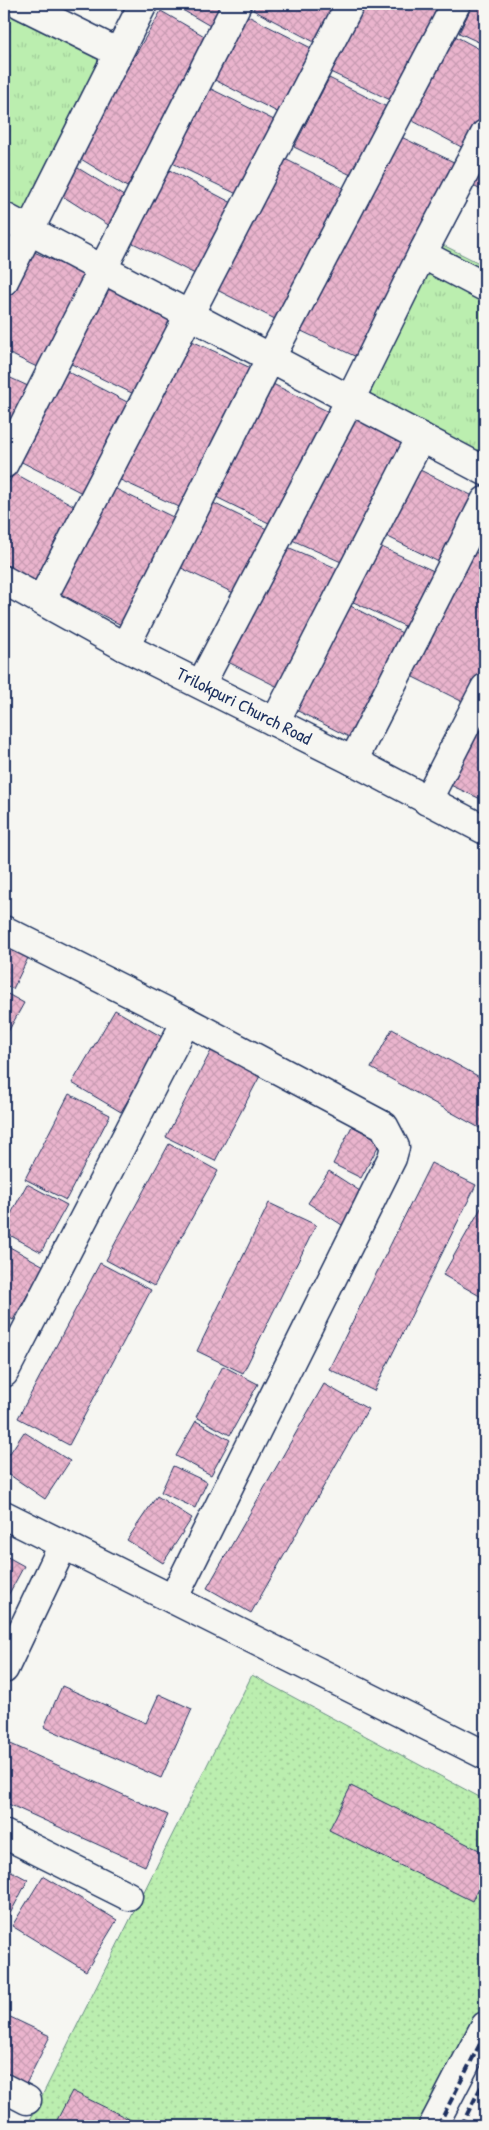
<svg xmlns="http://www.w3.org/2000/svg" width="489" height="2130" font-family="'Patrick Hand',sans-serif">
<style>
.grass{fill:url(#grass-dots);stroke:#6b8e86}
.park{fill:url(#park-tufts);stroke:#6b8e86}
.building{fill:url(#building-cross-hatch);stroke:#1b2f5e}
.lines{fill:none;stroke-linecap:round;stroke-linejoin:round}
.minor-casing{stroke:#1b2f5e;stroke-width:31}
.minor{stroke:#f6f6f2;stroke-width:28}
.rail{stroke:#1b2f5e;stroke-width:4;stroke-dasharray:8 4;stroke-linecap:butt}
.labels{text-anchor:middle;stroke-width:4;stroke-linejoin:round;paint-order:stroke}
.street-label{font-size:18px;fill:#1b2f5e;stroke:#f6f6f2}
</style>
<defs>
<pattern id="grass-dots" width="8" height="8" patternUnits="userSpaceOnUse" patternTransform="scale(1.25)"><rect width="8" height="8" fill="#bbeeaf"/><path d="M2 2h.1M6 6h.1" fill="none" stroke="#a0cc99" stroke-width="1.8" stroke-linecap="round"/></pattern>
<pattern id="park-tufts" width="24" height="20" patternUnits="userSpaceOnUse" patternTransform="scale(1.25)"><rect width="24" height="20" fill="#bbeeaf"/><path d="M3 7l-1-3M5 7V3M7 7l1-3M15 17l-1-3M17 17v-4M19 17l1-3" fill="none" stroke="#a0cc99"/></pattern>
<pattern id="building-cross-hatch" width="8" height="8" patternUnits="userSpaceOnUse" patternTransform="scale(1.25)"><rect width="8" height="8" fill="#eab4cd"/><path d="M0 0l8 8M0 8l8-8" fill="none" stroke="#c89bb2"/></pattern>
</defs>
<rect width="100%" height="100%" fill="#f6f6f2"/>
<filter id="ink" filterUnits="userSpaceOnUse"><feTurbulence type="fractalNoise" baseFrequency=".02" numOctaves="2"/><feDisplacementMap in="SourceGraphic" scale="10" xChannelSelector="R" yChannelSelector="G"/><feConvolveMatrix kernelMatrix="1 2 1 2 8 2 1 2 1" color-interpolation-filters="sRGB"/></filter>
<g filter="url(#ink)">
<!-- grass -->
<path class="grass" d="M252 1675 485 1800V2011L425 2126H27Z"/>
<!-- park -->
<g class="park">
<path d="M4 4 112 57 29 215 4 201Z"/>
<path d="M437 242 485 266V464L357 397Z"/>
</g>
<!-- building -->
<g class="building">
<path d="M172 4H225L212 27Z"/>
<path d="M256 4H344L322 46 253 10Z"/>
<path d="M360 4H446L397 103 328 71Z"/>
<path d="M473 4H485V45L459 33Z"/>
<path d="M161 11 213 41 127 187 76 156Z"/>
<path d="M244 14 319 52 285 116 211 78Z"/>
<path d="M455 36 485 52V115L467 150 411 120Z"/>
<path d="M329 78 393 110 359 179 294 147Z"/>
<path d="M201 84 276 121 239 195 164 159Z"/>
<path d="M397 135 456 163 363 360 295 328Z"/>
<path d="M485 140V192L465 182Z"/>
<path d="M283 158 345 189 279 321 217 290Z"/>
<path d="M158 164 234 204 197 275 123 238Z"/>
<path d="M73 165 127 198 110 226 56 192Z"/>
<path d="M4 235 17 242 4 269Z"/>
<path d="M25 248 89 276 41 369 4 351V295Z"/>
<path d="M103 284 173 318 136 395 65 361Z"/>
<path d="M181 336 253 369 188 511 116 478Z"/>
<path d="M61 368 129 403 82 493 14 458Z"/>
<path d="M4 375 28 386 4 434Z"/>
<path d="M265 380 335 415 279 528 208 493Z"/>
<path d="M348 414 410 443 348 565 283 536Z"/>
<path d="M416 468 477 498 445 565 384 535Z"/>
<path d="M14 473 82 510 41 585 4 565V491Z"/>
<path d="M108 485 183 522 129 629 55 591Z"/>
<path d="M205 499 273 532 242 597 173 564Z"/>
<path d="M485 510V546L471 538Z"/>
<path d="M373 543 438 573 411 629 347 599Z"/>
<path d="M283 545 343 571 284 690 220 658Z"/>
<path d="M469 549 485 557V673L469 705 407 674Z"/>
<path d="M343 602 406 635 355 740 292 708Z"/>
<path d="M485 707V801L446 783Z"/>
<path d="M4 945 28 958 13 989 4 984Z"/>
<path d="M4 992 24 1003 4 1039Z"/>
<path d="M115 1010 164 1038 121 1112 72 1083Z"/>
<path d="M392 1029 485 1080V1131L371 1068Z"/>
<path d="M212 1049 261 1074 215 1161 166 1137Z"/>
<path d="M69 1094 110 1115 66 1200 25 1179Z"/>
<path d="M352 1126 381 1141 361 1178 333 1164Z"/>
<path d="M169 1144 218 1171 154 1286 106 1260Z"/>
<path d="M431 1163 476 1185 374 1391 329 1369Z"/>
<path d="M329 1171 363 1193 342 1225 308 1203Z"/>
<path d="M27 1184 67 1205 41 1252 4 1232V1227Z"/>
<path d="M485 1201V1299L443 1275Z"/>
<path d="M269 1203 316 1225 243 1373 197 1351Z"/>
<path d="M8 1246 44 1266 13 1320 4 1315V1255Z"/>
<path d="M100 1263 151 1290 69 1445 18 1418Z"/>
<path d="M223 1366 258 1384 230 1435 196 1417Z"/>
<path d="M324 1384 368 1409 251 1613 207 1588Z"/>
<path d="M196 1421 230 1440 211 1475 176 1456Z"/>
<path d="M24 1432 70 1461 45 1499 4 1471V1462Z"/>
<path d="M173 1466 207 1482 195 1508 161 1492Z"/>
<path d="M157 1496 192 1518 163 1563 127 1540Z"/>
<path d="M4 1555 24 1566 4 1603Z"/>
<path d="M62 1686 146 1723 159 1694 192 1709 161 1778 44 1727Z"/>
<path d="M4 1741 168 1815 145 1866 4 1802Z"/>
<path d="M351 1786 485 1853V1874L472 1901 329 1830Z"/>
<path d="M4 1867 28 1880 4 1925Z"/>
<path d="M43 1876 117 1920 86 1971 12 1926Z"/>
<path d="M4 2014 50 2036 26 2084 4 2073Z"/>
<path d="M72 2091 143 2126H54Z"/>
</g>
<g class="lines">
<defs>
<g id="minor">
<path d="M20 4 117 52"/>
<path d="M4 217 485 471"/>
<path d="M422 254 485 287"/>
<path d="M4 281 143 4"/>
<path d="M4 464 237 4"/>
<path d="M4 580 125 647 353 761 485 830"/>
<path d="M42 599 350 4"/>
<path d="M125 647 270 359 456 4"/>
<path d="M201 684 350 400 422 254 485 134"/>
<path d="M275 722 421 437"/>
<path d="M353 761 485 501"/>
<path d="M427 801 485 688"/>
<path d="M4 930 186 1021 384 1126 395 1147 392 1158 173 1599"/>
<path d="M4 1373 186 1021"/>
<path d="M4 1515 485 1755"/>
<path d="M4 1669 63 1545"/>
<path d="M4 1834 128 1896"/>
<path d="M4 2088 27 2100"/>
<path d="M433 2126 485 2026"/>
</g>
</defs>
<!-- minor casing -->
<use href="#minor" class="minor-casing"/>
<!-- minor -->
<use href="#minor" class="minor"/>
<!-- rail -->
<g class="rail">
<path d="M438 2126 485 2034"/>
<path d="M461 2126 485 2079"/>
</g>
</g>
</g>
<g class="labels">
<!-- street labels -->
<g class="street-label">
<text transform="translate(244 706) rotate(27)" y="6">Trilokpuri Church Road</text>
</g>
</g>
<!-- margin -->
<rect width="489" height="2130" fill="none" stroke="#f6f6f2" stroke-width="20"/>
<rect x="10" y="10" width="469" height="2110" fill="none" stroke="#1b2f5e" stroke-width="2" filter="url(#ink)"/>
</svg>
